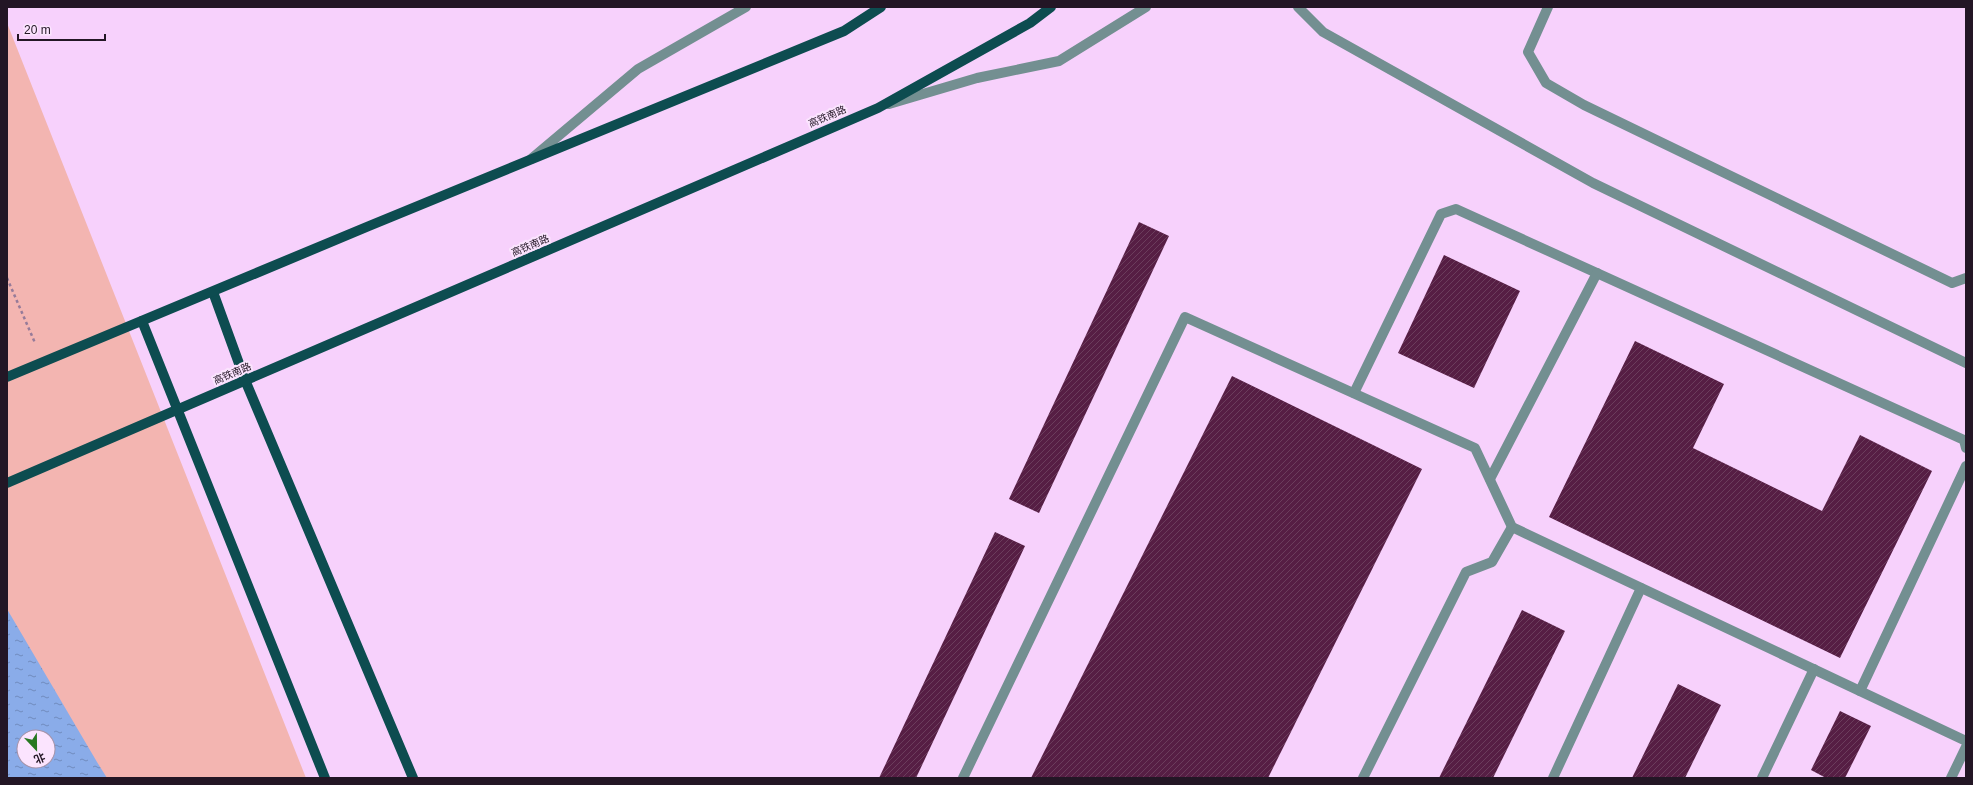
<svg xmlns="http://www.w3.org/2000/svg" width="1973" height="785" font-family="Helvetica,'Noto Sans SC',sans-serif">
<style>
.green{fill:#f3b5b1;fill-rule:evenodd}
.water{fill:url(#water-ripples);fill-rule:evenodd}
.building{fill:url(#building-hatch)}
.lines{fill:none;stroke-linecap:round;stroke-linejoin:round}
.path{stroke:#967b99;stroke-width:2.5;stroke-dasharray:3 3;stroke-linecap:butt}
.minor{stroke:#738f91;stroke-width:10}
.major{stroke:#0d4c50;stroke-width:10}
.labels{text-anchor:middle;stroke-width:4;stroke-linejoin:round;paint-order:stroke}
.street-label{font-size:10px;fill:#231625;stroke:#fbe4fe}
</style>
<defs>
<pattern id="water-ripples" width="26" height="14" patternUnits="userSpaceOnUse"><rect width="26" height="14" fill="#8aace9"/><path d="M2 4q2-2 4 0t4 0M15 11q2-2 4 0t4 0" fill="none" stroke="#708bbd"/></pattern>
<pattern id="building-hatch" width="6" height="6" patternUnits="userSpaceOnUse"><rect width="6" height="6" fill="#561e44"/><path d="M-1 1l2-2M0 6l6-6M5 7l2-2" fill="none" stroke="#6b3d5c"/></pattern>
</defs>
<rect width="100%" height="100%" fill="#f7d1fc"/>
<!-- green -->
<path class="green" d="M7 23 306 778H7ZM24 737H48V761H24Z"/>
<!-- water -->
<path class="water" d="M7 609 97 762 107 778H7ZM24 737H48V761H24Z"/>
<!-- building -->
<g class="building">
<path d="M1139 222 1169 236 1039 513 1009 499Z"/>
<path d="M1444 255 1520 291 1474 388 1398 353Z"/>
<path d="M1635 341 1724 384 1693 448 1822 511 1860 435 1932 471 1840 658 1549 517Z"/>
<path d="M1232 376 1422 469 1268 778H1031Z"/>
<path d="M995 532 1025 546 916 778H879Z"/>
<path d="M1522 610 1565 631 1493 778H1439Z"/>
<path d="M1678 684 1721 705 1685 778H1632Z"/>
<path d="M1840 711 1871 726 1845 778H1826L1811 770Z"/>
</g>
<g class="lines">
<!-- path -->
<path class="path" d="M7 278 35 343"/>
<!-- minor -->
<g class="minor">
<path d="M1298 7 1323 32 1593 183 1966 363"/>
<path d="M1548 7 1528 52 1546 83 1584 105 1952 283 1966 278"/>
<path d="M889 104 977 78 1059 61 1146 7"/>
<path d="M531 159 638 69 746 7"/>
<path d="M1354 393 1441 214 1456 209 1964 440 1966 448"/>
<path d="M1490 479 1597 273"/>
<path d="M1860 691 1966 466"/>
<path d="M963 778 1185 317 1475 448 1512 527 1966 741"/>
<path d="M1363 778 1466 572 1492 562 1512 527"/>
<path d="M1553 778 1641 588"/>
<path d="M1762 778 1814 669"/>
<path d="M1951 778 1966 747"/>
</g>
<!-- major -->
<g class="major">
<path d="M213 292 245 380 413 778"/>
<path d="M142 321 325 778"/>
<path d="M7 377 369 226 844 31 881 7"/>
<path d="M7 483 878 108 1030 23 1051 7"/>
</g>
</g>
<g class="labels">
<!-- street labels -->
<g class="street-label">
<text transform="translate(827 116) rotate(-23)" y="4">高铁南路</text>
<text transform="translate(530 245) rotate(-23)" y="4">高铁南路</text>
<text transform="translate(232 373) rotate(-23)" y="4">高铁南路</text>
</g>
</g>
<!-- border -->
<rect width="1973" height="785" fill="none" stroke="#231625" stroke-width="16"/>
<!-- north arrow -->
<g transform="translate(36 749) rotate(158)"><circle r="19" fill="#fbe4fe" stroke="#a592a7"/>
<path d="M0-3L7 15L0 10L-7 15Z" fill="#277821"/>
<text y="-6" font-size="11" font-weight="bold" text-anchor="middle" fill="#231625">北</text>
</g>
<!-- scale -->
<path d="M18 34v6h87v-6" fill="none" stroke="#231625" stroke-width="2"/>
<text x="24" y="34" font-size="12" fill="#231625" stroke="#fbe4fe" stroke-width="3" paint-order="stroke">20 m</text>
</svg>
